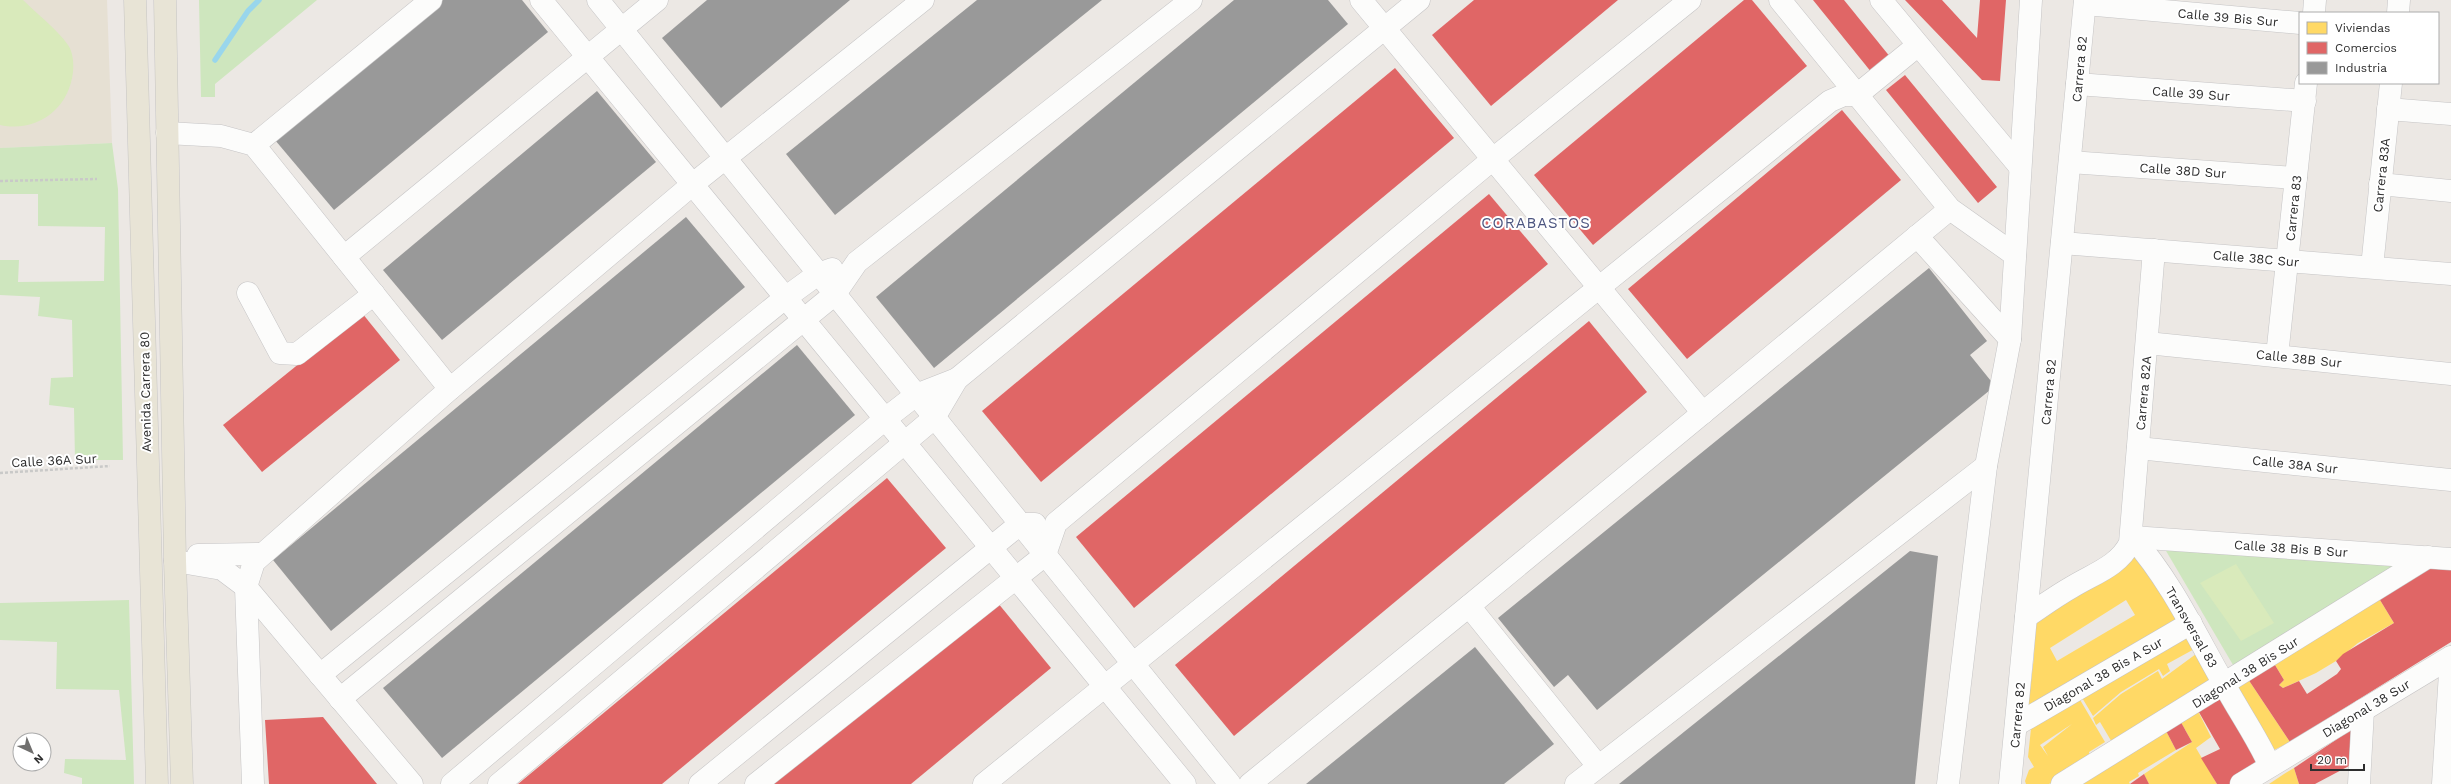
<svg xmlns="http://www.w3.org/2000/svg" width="2451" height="784" font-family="'Work Sans',sans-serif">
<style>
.education{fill:#e6e0d3}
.green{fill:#cee6be}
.pitch{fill:#d9eabb}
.homes{fill:#ffd966;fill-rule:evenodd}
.shops{fill:#e06666}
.industry{fill:#999}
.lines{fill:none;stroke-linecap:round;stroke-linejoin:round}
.stream{stroke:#99d6ec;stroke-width:5.5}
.minor-casing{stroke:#c5c4c5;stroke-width:23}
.major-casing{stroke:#c6c5c4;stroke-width:23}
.path{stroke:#c9c9c8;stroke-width:2.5;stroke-dasharray:3 2;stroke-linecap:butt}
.minor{stroke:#fcfcfb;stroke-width:22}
.major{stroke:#e8e4d6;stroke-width:22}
.labels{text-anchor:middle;stroke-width:4;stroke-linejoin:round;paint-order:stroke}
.street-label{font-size:13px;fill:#2e2e2e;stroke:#fff}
.quarter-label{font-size:15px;letter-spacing:1px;fill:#4d5680;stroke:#fff}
</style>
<rect width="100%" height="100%" fill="#ece8e4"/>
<!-- education -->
<path class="education" d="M0 0H107L112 143 0 148Z"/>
<!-- green -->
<g class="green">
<path d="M199 0H317L215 84V97H201Z"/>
<path d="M112 143 118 189 123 460H75L74 408 49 405 51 378 73 377 72 320 38 316 40 297 0 295V260H19L18 282 104 281 105 227 38 226V194H0V148Z"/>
<path d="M2162 544 2412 561 2236 670Z"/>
<path d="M129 600 134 784H82V778L64 773 65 759 126 760 119 690 56 689 57 642 0 640V603Z"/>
</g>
<!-- pitch -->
<g class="pitch">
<path d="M0 0H23C37 14 57 29 68 45 73 52 74 64 73 72 69 109 37 133 0 125Z"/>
<path d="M2236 564 2274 623 2241 641 2200 583Z"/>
</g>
<!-- homes -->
<g class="homes">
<path d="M2141 553 2184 624 2027 716 2034 656 2035 621ZM2126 600 2135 615 2057 661 2050 648Z"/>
<path d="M2377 595 2394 623 2358 643 2336 661 2316 673 2283 688 2279 685 2284 680 2272 660Z"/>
<path d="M2186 627 2198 647 2167 664 2170 671 2163 676 2159 669 2121 692 2093 716 2078 691Z"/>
<path d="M2196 654 2211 681 2113 744 2100 722 2096 725 2093 718 2121 694 2158 671 2162 679Z"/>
<path d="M2246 676 2290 742 2272 751 2229 687Z"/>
<path d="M2076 693 2105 742 2089 752 2090 760 2049 784H2026L2025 781 2029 770 2034 767 2028 757 2032 719ZM2072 724 2043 747 2048 756 2040 745Z"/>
<path d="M2196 707 2211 737 2196 748 2217 784H2149L2144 774 2192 742 2178 717Z"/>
<path d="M2164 727 2176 750 2138 773 2139 776 2129 782 2130 784H2074Z"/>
<path d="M2294 768 2299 784H2269L2284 774Z"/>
</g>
<!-- shops -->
<g class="shops">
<path d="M1474 0H1618L1491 106 1432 35Z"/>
<path d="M1744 0H1752L1807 66 1593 245 1534 175Z"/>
<path d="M1813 0H1844L1891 58 1872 73Z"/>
<path d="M1905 0H1942L1977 38 1980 0H2006L2000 81 1982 80Z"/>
<path d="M1395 68 1454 138 1041 482 982 411Z"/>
<path d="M1905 75 1997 187 1978 203 1886 90Z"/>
<path d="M1842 110 1901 180 1687 359 1628 289Z"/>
<path d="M1489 194 1548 264 1134 608 1076 537Z"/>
<path d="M362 313 400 360 262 472 223 425Z"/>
<path d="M1589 321 1647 392 1234 736 1175 665Z"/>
<path d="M887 478 946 548 662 784H518Z"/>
<path d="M2429 564 2451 566V642L2290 742 2246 676 2272 660 2284 680 2279 685 2283 688 2299 681 2307 694 2337 674 2341 669 2336 661 2343 654 2394 623 2377 595Z"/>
<path d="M993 597 1051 668 911 784H767Z"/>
<path d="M2224 690 2267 762 2232 784H2217L2201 758 2220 749 2196 707Z"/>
<path d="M323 717 377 784H269L265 720Z"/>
<path d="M2178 717 2192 742 2176 750 2164 727Z"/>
<path d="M2358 725 2349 766 2315 784H2299L2294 768Z"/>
<path d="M2144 774 2149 784H2130Z"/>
</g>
<!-- industry -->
<g class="industry">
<path d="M443 0H522L548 32 334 210 275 140Z"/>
<path d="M707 0H850L721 108 662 38Z"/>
<path d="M977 0H1102L835 215 786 154Z"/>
<path d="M1234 0H1328L1348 24 934 368 876 297Z"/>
<path d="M597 91 656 162 442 340 383 270Z"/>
<path d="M686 217 745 287 331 631 273 560Z"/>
<path d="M1929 268 1987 341 1970 355 1995 386 1597 710 1568 675 1554 687 1498 618Z"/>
<path d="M797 345 855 415 442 758 383 688Z"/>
<path d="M1910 551 1938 556 1915 784H1619Z"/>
<path d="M1475 647 1554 744 1504 784H1306Z"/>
</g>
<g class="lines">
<!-- stream -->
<path class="stream" d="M215 60 248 11 259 0"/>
<defs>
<g id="minor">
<path d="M541 0 1185 784"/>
<path d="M598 0 1230 784"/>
<path d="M1361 0 1703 413"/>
<path d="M1780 0 1950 209 2015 255"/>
<path d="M1881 0 2020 167"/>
<path d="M2085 4 2300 23"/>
<path d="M2314 13 2315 0"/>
<path d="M2398 13 2399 0"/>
<path d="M2077 84 2305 101"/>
<path d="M2388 109 2451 114"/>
<path d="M167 133 221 136 254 145 450 389"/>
<path d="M254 145 431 0"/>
<path d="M2070 162 2296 178"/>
<path d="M2380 184 2451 191"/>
<path d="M1917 236 2010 339"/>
<path d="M2062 243 2451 274"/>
<path d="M344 257 657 0"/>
<path d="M2372 267 2391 83"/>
<path d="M248 293 280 353 297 354 374 294"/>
<path d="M2147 343 2451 374"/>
<path d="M2277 356 2306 83"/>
<path d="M2138 448 2451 480"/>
<path d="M2132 537 2451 559"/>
<path d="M2132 537C2171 581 2195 633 2224 684 2239 712 2257 737 2270 766"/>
<path d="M198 555 261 554"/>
<path d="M175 561 222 569 246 587 412 784"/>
<path d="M1469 606 1598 766"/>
<path d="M2026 617C2041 607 2056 596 2072 587 2093 574 2119 566 2130 543L2154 250"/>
<path d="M320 675 785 298 818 274 832 269"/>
<path d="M340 699 835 294 857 262 1191 0"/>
<path d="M2016 725 2191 623"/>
<path d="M253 784 246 587 254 562 450 389 693 184 923 0"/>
<path d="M452 784 885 419 916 395 957 379 1419 0"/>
<path d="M499 784 934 418 957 379"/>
<path d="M700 784 1020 524H1035"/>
<path d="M756 784 1045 555 1056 523 1493 159 1690 0"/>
<path d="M984 784 1830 101 1844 95H1857L1917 46"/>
<path d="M1250 784 1469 606 1950 209"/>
<path d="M1576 784 1986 466 2010 339 2031 0"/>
<path d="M1948 784 1986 466"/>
<path d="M2010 784 2085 0"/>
<path d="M2062 784 2428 557"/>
<path d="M2241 784 2451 657"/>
<path d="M2359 784 2363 710"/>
<path d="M2443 784 2451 657"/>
</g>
<g id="major">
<path d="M135 0 157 784"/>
<path d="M165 0 175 561 182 784"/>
</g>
</defs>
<!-- minor casing -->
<use href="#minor" class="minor-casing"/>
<!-- major casing -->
<use href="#major" class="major-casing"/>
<!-- path -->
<g class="path">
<path d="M0 181 97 179"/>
<path d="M0 473 110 466"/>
</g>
<!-- minor -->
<use href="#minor" class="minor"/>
<!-- major -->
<use href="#major" class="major"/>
</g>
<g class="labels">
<!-- street labels -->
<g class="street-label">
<text transform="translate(2228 17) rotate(5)" y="5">Calle 39 Bis Sur</text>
<text transform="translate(2079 69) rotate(-85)" y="5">Carrera 82</text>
<text transform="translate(2191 93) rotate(4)" y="5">Calle 39 Sur</text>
<text transform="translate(2183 170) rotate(4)" y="5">Calle 38D Sur</text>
<text transform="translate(2381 175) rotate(-84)" y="5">Carrera 83A</text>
<text transform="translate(2293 208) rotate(-84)" y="5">Carrera 83</text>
<text transform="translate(2256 258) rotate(5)" y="5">Calle 38C Sur</text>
<text transform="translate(2299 358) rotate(6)" y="5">Calle 38B Sur</text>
<text transform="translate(145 392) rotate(-91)" y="5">Avenida Carrera 80</text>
<text transform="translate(2048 392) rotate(-85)" y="5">Carrera 82</text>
<text transform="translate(2143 393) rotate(-85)" y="5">Carrera 82A</text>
<text transform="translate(54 460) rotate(-3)" y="5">Calle 36A Sur</text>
<text transform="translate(2295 464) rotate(6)" y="5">Calle 38A Sur</text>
<text transform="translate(2291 548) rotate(4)" y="5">Calle 38 Bis B Sur</text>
<text transform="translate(2192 627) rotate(60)" y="5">Transversal 83</text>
<text transform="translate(2245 672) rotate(-32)" y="5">Diagonal 38 Bis Sur</text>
<text transform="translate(2103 674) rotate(-30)" y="5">Diagonal 38 Bis A Sur</text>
<text transform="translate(2366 708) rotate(-31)" y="5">Diagonal 38 Sur</text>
<text transform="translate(2017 715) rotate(-85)" y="5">Carrera 82</text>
</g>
<!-- quarter labels -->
<g class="quarter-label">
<text x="1536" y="228">CORABASTOS</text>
</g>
</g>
<!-- legend -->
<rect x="2299" y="12" width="140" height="72" fill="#ffffff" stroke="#ababab"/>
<rect x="2307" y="22" width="20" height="12" fill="#ffd966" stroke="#ababab"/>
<text x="2335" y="32" font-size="12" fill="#2e2e2e">Viviendas</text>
<rect x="2307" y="42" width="20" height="12" fill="#e06666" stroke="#ababab"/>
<text x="2335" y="52" font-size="12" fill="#2e2e2e">Comercios</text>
<rect x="2307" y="62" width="20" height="12" fill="#999999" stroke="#ababab"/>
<text x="2335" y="72" font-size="12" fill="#2e2e2e">Industria</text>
<!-- north arrow -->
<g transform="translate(32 752) rotate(136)"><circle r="19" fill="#ffffff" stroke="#ababab"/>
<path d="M0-3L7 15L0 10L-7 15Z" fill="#706f6e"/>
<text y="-6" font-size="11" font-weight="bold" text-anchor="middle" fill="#2e2e2e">N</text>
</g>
<!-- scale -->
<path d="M2311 764v6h53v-6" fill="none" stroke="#2e2e2e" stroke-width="2"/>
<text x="2317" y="764" font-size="12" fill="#2e2e2e" stroke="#ffffff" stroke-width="3" paint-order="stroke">20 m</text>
</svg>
